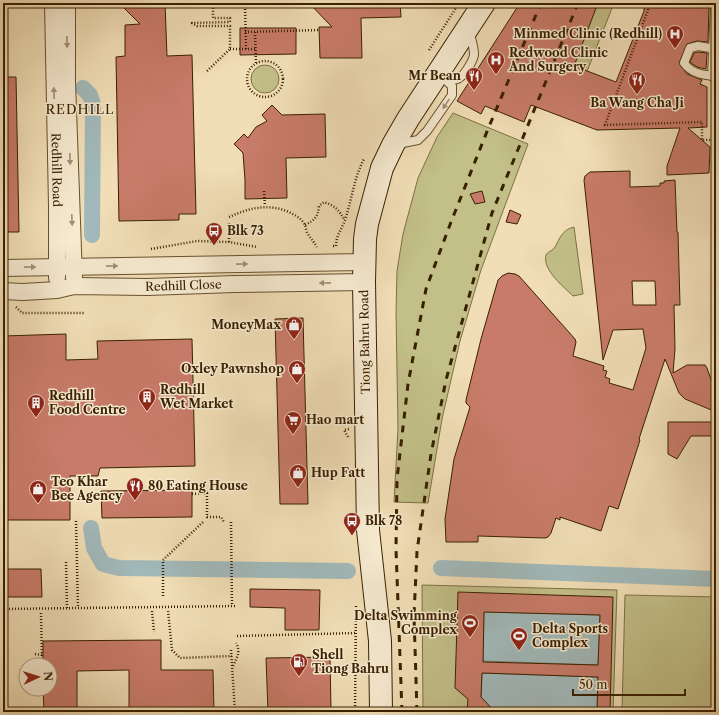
<svg xmlns="http://www.w3.org/2000/svg" width="719" height="715" font-family="'Libre Caslon Text',serif">
<style>
.green{fill:#c2bf88;stroke:#7e7044}
.water{fill:#a1b9ba;stroke:#777c70}
.lines{fill:none;stroke-linecap:round;stroke-linejoin:round}
.canal{stroke:#a1b9ba;stroke-width:16}
.building{fill:#c87b6a;stroke:#392001;fill-rule:evenodd}
.lane-casing{stroke:#67502e;stroke-width:10}
.street-casing{stroke:#67502e;stroke-width:18}
.secondary-casing{stroke:#392001;stroke-width:24}
.path{stroke:#392001;stroke-width:2.5;stroke-dasharray:1 2;stroke-linecap:butt}
.lane{stroke:#f6ead0;stroke-width:8}
.street{stroke:#f6ead0;stroke-width:16}
.secondary{stroke:#f6ead0;stroke-width:22}
.rail{stroke:#392001;stroke-width:3;stroke-dasharray:7 7;stroke-linecap:butt}
.oneway{fill:#a18f73}
.labels{text-anchor:middle;stroke-width:3;stroke-linejoin:round;paint-order:stroke}
.poi-label{font-size:12px;font-weight:bold;fill:#392001;stroke:#f6ead0;text-anchor:start}
.street-label{font-size:12px;fill:#392001;stroke:#f6ead0}
.neighbourhood-label{font-size:13px;letter-spacing:1px;fill:#392001;stroke:#f6ead0}
</style>
<rect width="100%" height="100%" fill="#f1deb6"/>
<filter id="stains"><feTurbulence type="fractalNoise" baseFrequency=".005" numOctaves="4"/><feColorMatrix values="0 0 0 0 .2 0 0 0 0 .09 0 0 0 0 .02 0 0 0 .5 -.17"/></filter>
<radialGradient id="worn" r=".72"><stop offset=".6" stop-color="#630" stop-opacity="0"/><stop offset="1" stop-color="#630" stop-opacity=".3"/></radialGradient>
<!-- green -->
<g class="green">
<path d="M597 3H614L586 74 572 69Z"/>
<circle cx="265" cy="79" r="14"/>
<path d="M453 113 528 144 481 270 460 341 442 419 428 503 394 502 398 428 396 312 397 271 403 234 418 178 437 137Z"/>
<path d="M574 227 583 294 573 296C564 287 542 270 546 255 548 251 553 251 555 247 560 238 562 230 574 227Z"/>
<path d="M422 585 617 590 613 712H423Z"/>
<path d="M625 595 716 597V712H622Z"/>
</g>
<!-- water -->
<g class="water">
<path d="M484 612 600 615 598 665 483 661Z"/>
<path d="M482 673 598 677 597 712H495L481 697Z"/>
</g>
<g class="lines">
<!-- canal -->
<g class="canal">
<path d="M83 88 90 95 93 104 92 235"/>
<path d="M91 528 94 548 103 564 119 568 348 571"/>
<path d="M441 568 716 579"/>
</g>
</g>
<!-- building -->
<g class="building">
<path d="M119 3H165L167 56 192 55 196 214H179V220L119 221 116 57 125 56V25L140 24Z"/>
<path d="M309 3H400L401 17 361 18 362 58H320L319 27H332Z"/>
<path d="M520 3H532L543 8 545 3H598L574 66 616 82 644 11V3H704L709 5 708 42 697 41 687 44 679 63 687 74 702 80 700 84 707 87V127L688 128 710 147 709 173 667 175V166L680 128 597 130 531 105 524 122 485 106 481 114 457 101Z"/>
<path d="M240 28H296V54L240 55Z"/>
<path d="M698 52 707 53 706 69 697 67 690 62 694 53Z"/>
<path d="M3 77H16L19 232H8L7 227H3Z"/>
<path d="M272 105 282 115 325 114 326 157 286 158 287 198 245 199V180L243 153 234 144 244 134 248 138 256 127 267 121 262 115Z"/>
<path d="M630 171V187L660 186V183H664V181L675 180 677 232H678L680 305H674L675 349 673 373 687 365H705L707 368 716 394V412L685 399 679 393 665 359 639 439 640 440 618 509 609 506 601 531 560 517V520L556 518 551 533 548 537 545 538 478 536V542H446L445 519 454 459 470 407 466 403V400L481 339 498 280 502 276 508 273 515 274 519 276 575 339 576 342 573 356 604 366 603 370 607 371 605 377 610 379 609 383 633 390 646 348 643 329 613 330 603 360 584 180 585 176 590 172ZM632 281H655L656 305H633Z"/>
<path d="M482 191 485 202 475 204 470 194Z"/>
<path d="M510 210 521 215 517 224 506 222Z"/>
<path d="M303 318 308 504H280L275 319Z"/>
<path d="M66 334V360L98 359 97 341 192 339 195 466 100 468 98 476H70V520H3V336Z"/>
<path d="M668 422H716V436H691L677 459 668 454Z"/>
<path d="M192 490V517L102 518 101 491Z"/>
<path d="M3 569H41L42 597H3Z"/>
<path d="M250 589 320 590 319 630H285V608L250 607Z"/>
<path d="M458 592 613 597 610 712H597L598 677 482 673 481 697 495 712H467L468 699 455 688ZM484 612 600 615 598 665 483 662Z"/>
<path d="M161 640V670H213L214 712H129V670L77 671V712H44L43 689H50V665H43V641Z"/>
<path d="M330 657 331 712H268L266 658Z"/>
</g>
<g class="lines">
<defs>
<g id="lane">
<path d="M716 49 698 46 690 48 684 63C692 74 703 75 716 76"/>
<path d="M445 76C449 78 453 81 457 79 463 78 474 60 474 54 474 47 471 39 470 33"/>
<path d="M712 76 715 3"/>
<path d="M398 144 418 140 427 131 452 95V86L439 74"/>
</g>
<g id="street">
<path id="s1" d="M53 3 57 206V278"/>
<path d="M67 3V81L74 278"/>
<path d="M3 268 364 262"/>
<path id="s2" d="M3 291 23 292 57 290 74 286 147 287 235 284 364 282"/>
</g>
<path id="secondary" d="M381 712 380 641 368 530 364 282 365 239 367 224 382 168 393 145 408 119 484 3"/>
</defs>
<!-- lane casing -->
<use href="#lane" class="lane-casing"/>
<!-- street casing -->
<use href="#street" class="street-casing"/>
<!-- secondary casing -->
<use href="#secondary" class="secondary-casing"/>
<!-- path -->
<g class="path">
<path d="M297 3V5"/>
<path d="M648 3V10L605 125 702 122V140H716"/>
<path d="M245 6 246 49"/>
<path d="M245 32 319 30"/>
<path d="M255 32 256 64"/>
<path d="M230 49H255"/>
<path d="M429 50 456 8"/>
<circle cx="265" cy="79" r="18"/>
<path d="M207 71 230 49V26H197L192 23 230 22V18H213V7"/>
<path d="M264 191 265 206"/>
<path d="M229 217C249 208 268 203 289 212 295 215 302 219 305 225 306 228 306 232 308 234 311 239 314 242 317 247"/>
<path d="M305 225C315 220 318 217 319 206L324 202C336 206 338 210 345 220"/>
<path d="M229 242V223"/>
<path d="M333 246H336C336 235 342 229 345 220 352 199 354 178 364 159"/>
<path d="M151 249 197 241 229 242 257 247"/>
<path d="M16 307 22 313H84"/>
<path d="M348 437 344 430 349 429"/>
<path d="M192 494 207 493V517H221L224 522"/>
<path d="M76 521 78 608"/>
<path d="M231 522 232 606"/>
<path d="M66 562 67 608"/>
<path d="M163 596V560L203 522"/>
<path d="M3 609 236 606"/>
<path d="M152 611 154 632"/>
<path d="M168 611 172 650 180 658 232 656"/>
<path d="M41 613 42 661"/>
<path d="M237 636 356 633"/>
<path d="M231 650 235 712"/>
<path d="M35 654 42 655"/>
<path d="M233 666C237 657 241 652 236 643"/>
<path d="M21 673V668"/>
<path d="M3 681 6 682"/>
<path d="M355 712 356 605"/>
</g>
<!-- lane -->
<use href="#lane" class="lane"/>
<!-- street -->
<use href="#street" class="street"/>
<!-- secondary -->
<use href="#secondary" class="secondary"/>
<!-- rail -->
<g class="rail">
<path d="M402 712 396 549 397 479 408 384 426 289 451 222 488 129 541 3"/>
<path d="M417 712 414 615 417 551 431 454 446 380 492 213 578 3"/>
</g>
</g>
<!-- one-way arrows -->
<defs><path id="oneway-solid" d="M-6-.8H1V-3.2L6.5 0L1 3.2V.8H-6Z"/></defs>
<g class="oneway">
<use href="#oneway-solid" transform="translate(67 42) rotate(89)"/>
<use href="#oneway-solid" transform="translate(54 93) rotate(-92)"/>
<use href="#oneway-solid" transform="translate(446 104) rotate(124)"/>
<use href="#oneway-solid" transform="translate(70 159) rotate(89)"/>
<use href="#oneway-solid" transform="translate(72 220) rotate(88)"/>
<use href="#oneway-solid" transform="translate(242 264) rotate(-1)"/>
<use href="#oneway-solid" transform="translate(112 266) rotate(-1)"/>
<use href="#oneway-solid" transform="translate(30 267) rotate(-1)"/>
<use href="#oneway-solid" transform="translate(325 283) rotate(179)"/>
</g>
<!-- icons -->
<defs>
<symbol id="hospital-pin" viewBox="-11 -11 22 30"><path d="M0 17L-7.5 6A9.5 9.5 0 1 1 7.5 6Z" fill="#8f2418" stroke="#f6ead0"/><path d="M-5-5h3v3.5h4V-5h3V5h-3V1.5h-4V5h-3Z" fill="#fff"/></symbol>
<symbol id="restaurant-pin" viewBox="-11 -11 22 30"><path d="M0 17L-7.5 6A9.5 9.5 0 1 1 7.5 6Z" fill="#8f2418" stroke="#f6ead0"/><path d="M-5-6h1v4h1v-4h1v4h1v-4h1v5L-1.5 .5V6h-2V.5L-5-1ZM5-6V6H3V1.5H1.5Q1.5-4 5-6Z" fill="#fff"/></symbol>
<symbol id="bus-pin" viewBox="-11 -11 22 30"><path d="M0 17L-7.5 6A9.5 9.5 0 1 1 7.5 6Z" fill="#8f2418" stroke="#f6ead0"/><path d="M-5-6H5V4H4V6H2V4H-2V6H-4V4H-5ZM-3.5-4V0h7V-4ZM-3.5 1.2v1.5H-2V1.2ZM2 1.2v1.5H3.5V1.2Z" fill="#fff"/></symbol>
<symbol id="shop-pin" viewBox="-11 -11 22 30"><path d="M0 17L-7.5 6A9.5 9.5 0 1 1 7.5 6Z" fill="#8f2418" stroke="#f6ead0"/><path d="M-5-2.5h2.3a2.7 3.5 0 0 1 5.4 0H5L5.5 6h-11ZM-1.5-2.5h3a1.5 2.3 0 0 0-3 0Z" fill="#fff"/></symbol>
<symbol id="building-pin" viewBox="-11 -11 22 30"><path d="M0 17L-7.5 6A9.5 9.5 0 1 1 7.5 6Z" fill="#8f2418" stroke="#f6ead0"/><path d="M-4-6H4V6H1V3H-1V6H-4ZM-2.5-4.3h1.7v1.8h-1.7ZM.8-4.3h1.7v1.8H.8ZM-2.5-1h1.7V.8h-1.7ZM.8-1h1.7V.8H.8Z" fill="#fff"/></symbol>
<symbol id="supermarket-pin" viewBox="-11 -11 22 30"><path d="M0 17L-7.5 6A9.5 9.5 0 1 1 7.5 6Z" fill="#8f2418" stroke="#f6ead0"/><path d="M-6-5.5h2.5l.6 2H6L4.5 2H-2.5L-4.4-4H-6ZM-1.5 3.2a1.3 1.3 0 1 0 .1 0ZM3 3.2a1.3 1.3 0 1 0 .1 0Z" fill="#fff"/></symbol>
<symbol id="stadium-pin" viewBox="-11 -11 22 30"><path d="M0 17L-7.5 6A9.5 9.5 0 1 1 7.5 6Z" fill="#8f2418" stroke="#f6ead0"/><path d="M0-5a6.5 5 0 1 0 0 10a6.5 5 0 1 0 0-10ZM-3.5-1.8h7v3.6h-7Z" fill="#fff"/></symbol>
<symbol id="fuel-pin" viewBox="-11 -11 22 30"><path d="M0 17L-7.5 6A9.5 9.5 0 1 1 7.5 6Z" fill="#8f2418" stroke="#f6ead0"/><path d="M-5.5-6h7V0h2V4h1.3V-2.5L3-4.5l.8-.8L6-3V5H2.5V1h-1V6h-7ZM-4.2-4.7v3.2H.2V-4.7Z" fill="#fff"/></symbol>
</defs>
<g fill-rule="evenodd">
<use href="#hospital-pin" x="665" y="24" width="20" height="27"/>
<use href="#hospital-pin" x="486" y="50" width="20" height="27"/>
<use href="#restaurant-pin" x="464" y="66" width="20" height="27"/>
<use href="#restaurant-pin" x="627" y="70" width="20" height="27"/>
<use href="#bus-pin" x="204" y="221" width="20" height="27"/>
<use href="#shop-pin" x="284" y="315" width="20" height="27"/>
<use href="#shop-pin" x="287" y="359" width="20" height="27"/>
<use href="#building-pin" x="137" y="387" width="20" height="27"/>
<use href="#building-pin" x="26" y="393" width="20" height="27"/>
<use href="#supermarket-pin" x="283" y="410" width="20" height="27"/>
<use href="#shop-pin" x="288" y="463" width="20" height="27"/>
<use href="#restaurant-pin" x="125" y="476" width="20" height="27"/>
<use href="#shop-pin" x="28" y="479" width="20" height="27"/>
<use href="#bus-pin" x="342" y="511" width="20" height="27"/>
<use href="#stadium-pin" x="460" y="613" width="20" height="27"/>
<use href="#stadium-pin" x="509" y="626" width="20" height="27"/>
<use href="#fuel-pin" x="289" y="652" width="20" height="27"/>
</g>
<g class="labels">
<!-- poi labels -->
<g class="poi-label">
<text x="662" y="38" text-anchor="end">Minmed Clinic (Redhill)</text>
<text x="509" y="57">Redwood Clinic<tspan x="509" dy="14">And Surgery</tspan></text>
<text x="461" y="80" text-anchor="end">Mr Bean</text>
<text x="637" y="107" text-anchor="middle">Ba Wang Cha Ji</text>
<text x="227" y="235">Blk 73</text>
<text x="281" y="329" text-anchor="end">MoneyMax</text>
<text x="284" y="373" text-anchor="end">Oxley Pawnshop</text>
<text x="160" y="394">Redhill<tspan x="160" dy="14">Wet Market</tspan></text>
<text x="49" y="400">Redhill<tspan x="49" dy="14">Food Centre</tspan></text>
<text x="306" y="424">Hao mart</text>
<text x="311" y="477">Hup Fatt</text>
<text x="51" y="486">Teo Khar<tspan x="51" dy="14">Bee Agency</tspan></text>
<text x="148" y="490">80 Eating House</text>
<text x="365" y="525">Blk 78</text>
<text x="457" y="620" text-anchor="end">Delta Swimming<tspan x="457" dy="14">Complex</tspan></text>
<text x="532" y="633">Delta Sports<tspan x="532" dy="14">Complex</tspan></text>
<text x="312" y="659">Shell<tspan x="312" dy="14">Tiong Bahru</tspan></text>
</g>
<!-- street labels -->
<g class="street-label">
<text dy="4" stroke="none"><textPath href="#s1" startOffset="167">Redhill Road</textPath></text>
<text dy="4" stroke="none"><textPath href="#s2" startOffset="181">Redhill Close</textPath></text>
<text transform="translate(365 342) rotate(-91)" y="4">Tiong Bahru Road</text>
</g>
<!-- neighbourhood labels -->
<g class="neighbourhood-label">
<text x="80" y="114">REDHILL</text>
</g>
</g>
<!-- margin -->
<rect width="719" height="715" fill="none" stroke="#f1deb6" stroke-width="16"/>
<rect x="4" y="4" width="711" height="707" fill="none" stroke="#392001" stroke-width="2"/>
<rect x="8" y="8" width="703" height="699" fill="none" stroke="#392001"/>
<!-- north arrow -->
<g transform="translate(38 677) rotate(86)"><circle r="19" fill="#f6ead0" stroke="#aa997d"/>
<path d="M0-3L7 15L0 10L-7 15Z" fill="#8f2418"/>
<text y="-6" font-size="11" font-weight="bold" text-anchor="middle" fill="#392001">N</text>
</g>
<!-- scale -->
<path d="M573 689v6h112v-6" fill="none" stroke="#392001" stroke-width="2"/>
<text x="579" y="689" font-size="12" fill="#392001" stroke="#f6ead0" stroke-width="3" paint-order="stroke">50 m</text>
<rect width="100%" height="100%" filter="url(#stains)"/>
<rect width="100%" height="100%" fill="url(#worn)"/>
</svg>
